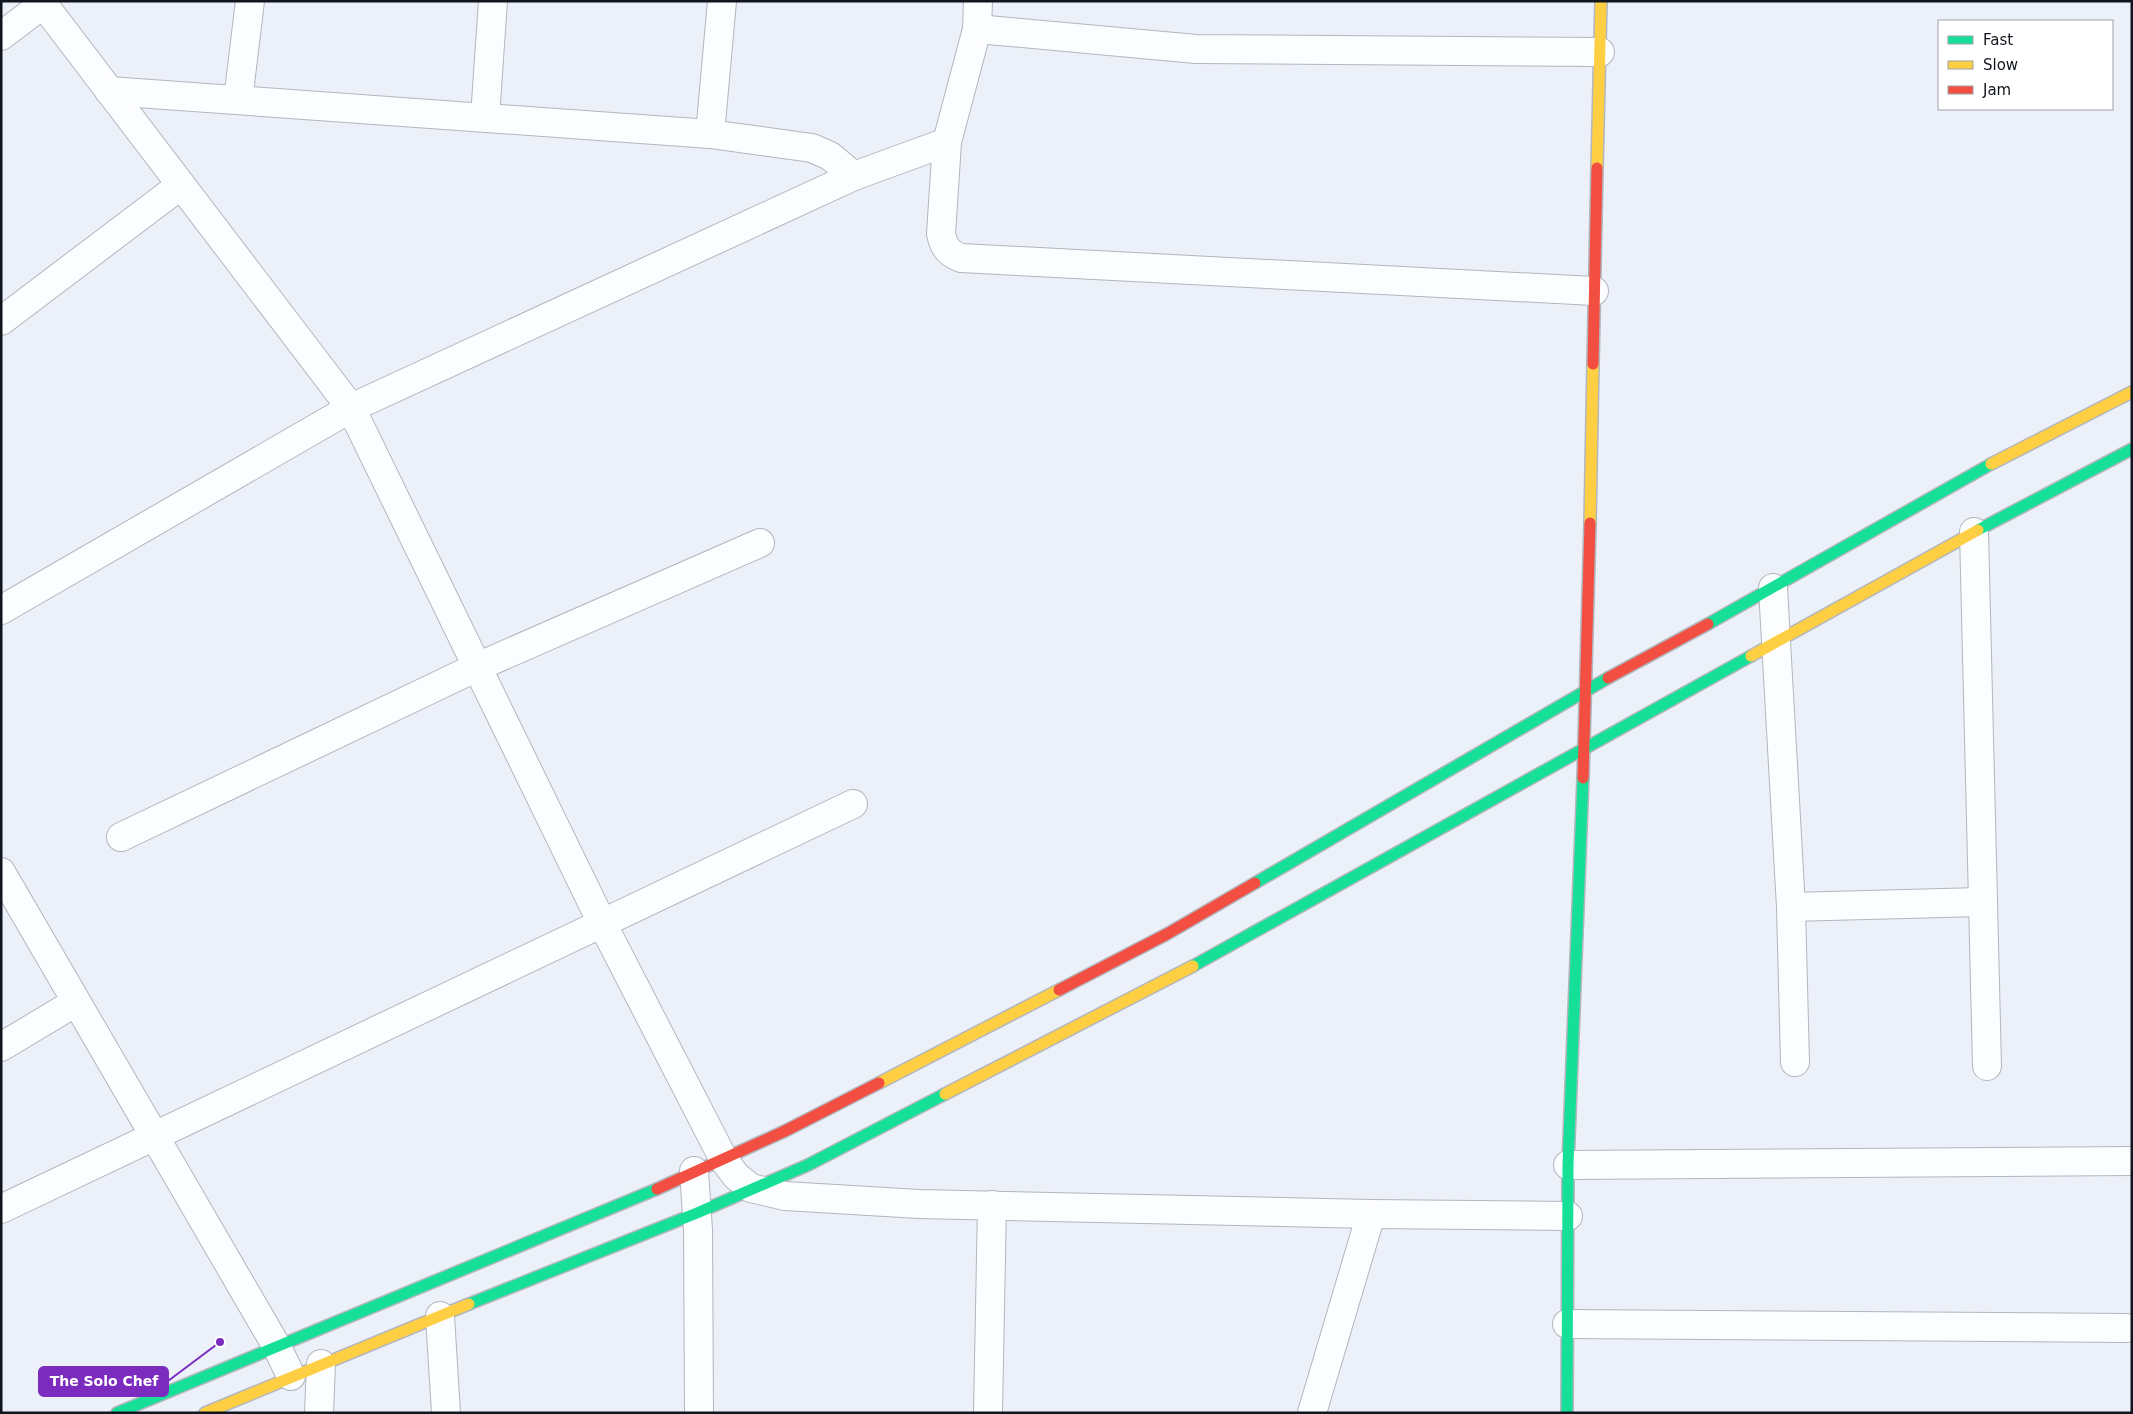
<svg xmlns="http://www.w3.org/2000/svg" width="2133" height="1414" font-family="'DejaVu Sans',sans-serif">
<style>
.lines{fill:none;stroke-linecap:round;stroke-linejoin:round}
.street-casing{stroke:#b2b6be;stroke-width:30}
.fast-casing{stroke:#b2b6be;stroke-width:14}
.slow-casing{stroke:#b2b6be;stroke-width:14}
.jam-casing{stroke:#b2b6be;stroke-width:14}
.street{stroke:#fcfdfe;stroke-width:28}
.fast{stroke:#16e098;stroke-width:11}
.slow{stroke:#ffcf43;stroke-width:11}
.jam{stroke:#f24e42;stroke-width:11}
.leader{fill:none;stroke:#7b2cbf;stroke-width:2}
.callout-dot{fill:#7b2cbf;stroke:#fff;stroke-width:2}
.callout{fill:#7b2cbf;stroke:#7b2cbf;stroke-width:2}
.callout-label{font-size:14px;text-anchor:middle;font-weight:bold;fill:#fff}
</style>
<rect width="100%" height="100%" fill="#ecf0f8"/>
<g class="lines">
<defs>
<g id="street">
<path d="M41 1 351 408 602 923 724 1160 736 1176 751 1188 785 1196 919 1204 1371 1214 1568 1216"/>
<path d="M978 1 977 29 947 142 941 234C944 247 948 253 961 258L1594 291"/>
<path d="M977 29 1196 49 1600 52"/>
<path d="M1 36 43 4"/>
<path d="M109 91 710 134 812 148 830 156 854 176"/>
<path d="M238 100 250 1"/>
<path d="M485 117 493 1"/>
<path d="M710 134 722 1"/>
<path d="M1 321 181 185"/>
<path d="M1974 532 1987 1066"/>
<path d="M1773 588 1791 907 1795 1062"/>
<path d="M1 610 351 408 854 176 947 142"/>
<path d="M121 837 477 667 760 543"/>
<path d="M1 872 277 1347 291 1376"/>
<path d="M1791 907 1981 902"/>
<path d="M1 1047 76 1002"/>
<path d="M1568 1165 2132 1161"/>
<path d="M694 1171 698 1230 699 1413"/>
<path d="M1 1209 853 804"/>
<path d="M440 1316 446 1413"/>
<path d="M1567 1324 2126 1328"/>
<path d="M319 1413 321 1364"/>
<path d="M988 1413 992 1205"/>
<path d="M1312 1413 1371 1214"/>
</g>
<g id="fast">
<path d="M1978 530 2132 449"/>
<path d="M1708 624 1991 464"/>
<path d="M1255 883 1608 678"/>
<path d="M1193 966 1751 656"/>
<path d="M469 1304 697 1213 808 1165 945 1094"/>
<path d="M117 1413 657 1189"/>
<path d="M1567 1413 1568 1165 1583 778"/>
</g>
<g id="slow">
<path d="M1597 168 1601 1"/>
<path d="M1991 464 2132 392"/>
<path d="M1590 523 1593 364"/>
<path d="M1751 656 1978 530"/>
<path d="M879 1083 1059 990"/>
<path d="M945 1094 1193 966"/>
<path d="M205 1413 469 1304"/>
</g>
<g id="jam">
<path d="M1593 364 1597 168"/>
<path d="M1608 678 1708 624"/>
<path d="M1583 778 1590 523"/>
<path d="M1059 990 1167 934 1255 883"/>
<path d="M657 1189 785 1131 879 1083"/>
</g>
</defs>
<!-- street casing -->
<use href="#street" class="street-casing"/>
<!-- fast casing -->
<use href="#fast" class="fast-casing"/>
<!-- slow casing -->
<use href="#slow" class="slow-casing"/>
<!-- jam casing -->
<use href="#jam" class="jam-casing"/>
<!-- street -->
<use href="#street" class="street"/>
<!-- fast -->
<use href="#fast" class="fast"/>
<!-- slow -->
<use href="#slow" class="slow"/>
<!-- jam -->
<use href="#jam" class="jam"/>
</g>
<!-- callouts -->
<path class="leader" d="M220 1342L168 1381"/>
<circle class="callout-dot" cx="220" cy="1342" r="5"/>
<rect class="callout" x="39" y="1367" width="129" height="29" rx="5"/>
<g class="callout-label">
<text x="104" y="1386">The Solo Chef</text>
</g>
<!-- border -->
<rect width="2133" height="1414" fill="none" stroke="#11151d" stroke-width="5"/>
<!-- legend -->
<rect x="1938" y="20" width="175" height="90" fill="#ffffff" stroke="#a0a1a5"/>
<rect x="1948" y="36" width="25" height="8" fill="#16e098" stroke="#a0a1a5"/>
<text x="1983" y="45" font-size="15" fill="#11151d">Fast</text>
<rect x="1948" y="61" width="25" height="8" fill="#ffcf43" stroke="#a0a1a5"/>
<text x="1983" y="70" font-size="15" fill="#11151d">Slow</text>
<rect x="1948" y="86" width="25" height="8" fill="#f24e42" stroke="#a0a1a5"/>
<text x="1983" y="95" font-size="15" fill="#11151d">Jam</text>
</svg>
